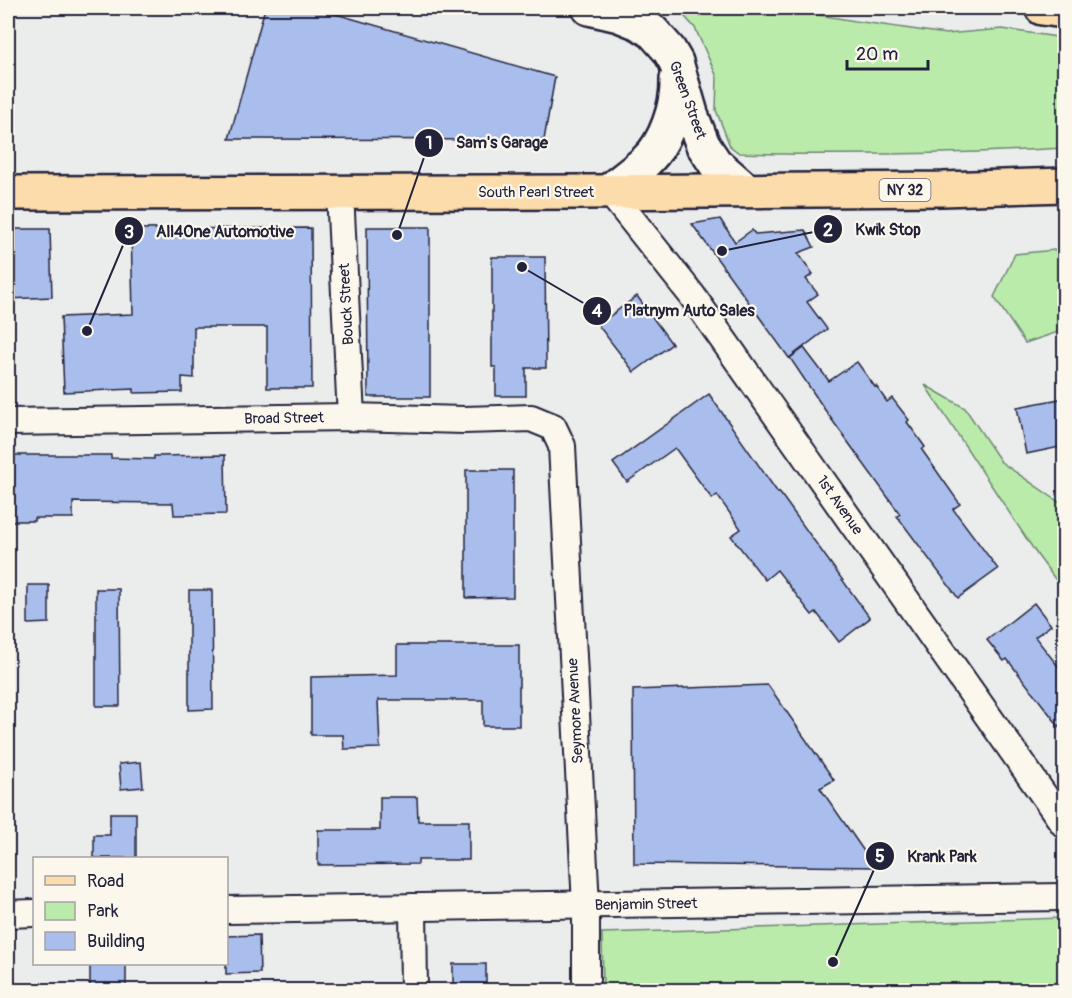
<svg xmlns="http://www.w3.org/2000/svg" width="1072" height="998" font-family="Pangolin,sans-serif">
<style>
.green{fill:#baebab;stroke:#6e8673;stroke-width:1.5}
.building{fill:#a9beed;stroke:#22223b;stroke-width:1.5}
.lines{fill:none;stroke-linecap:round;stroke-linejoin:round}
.minor-casing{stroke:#22223b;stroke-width:30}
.secondary-casing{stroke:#22223b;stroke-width:38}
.primary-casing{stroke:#22223b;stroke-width:38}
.motorway-casing{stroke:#22223b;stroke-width:38}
.minor{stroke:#fbf7ec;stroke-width:26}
.secondary{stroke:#fbf7ec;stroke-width:33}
.primary{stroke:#fddcac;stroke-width:33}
.motorway{stroke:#fddcac;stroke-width:33}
.labels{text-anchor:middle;stroke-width:4.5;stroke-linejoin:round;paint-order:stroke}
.shield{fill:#fbf7ec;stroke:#636270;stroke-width:1.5}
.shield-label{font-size:14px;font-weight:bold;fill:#22223b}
.street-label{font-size:15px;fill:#22223b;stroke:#fbf7ec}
.leader{fill:none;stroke:#22223b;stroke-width:2}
.callout-dot{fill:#22223b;stroke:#fbf7ec;stroke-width:2}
.mark-label{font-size:18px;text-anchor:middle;font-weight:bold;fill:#fff}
.callout-label{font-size:16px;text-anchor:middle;font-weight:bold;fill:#22223b;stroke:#fbf7ec;stroke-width:4.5;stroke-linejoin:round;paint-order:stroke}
</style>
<rect width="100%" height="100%" fill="#ebecec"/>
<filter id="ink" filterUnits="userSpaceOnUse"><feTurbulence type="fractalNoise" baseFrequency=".0167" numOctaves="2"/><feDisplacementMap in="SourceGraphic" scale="12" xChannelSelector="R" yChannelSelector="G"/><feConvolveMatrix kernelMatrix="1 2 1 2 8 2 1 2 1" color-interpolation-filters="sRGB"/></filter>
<g filter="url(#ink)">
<!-- green -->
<g class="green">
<path d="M677 8H777L855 21 946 34 1002 29 1064 38V148C956 154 848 156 739 153L730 146 716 110 717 77 695 28Z"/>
<path d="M1064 249V330L1025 343 994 297 1015 254Z"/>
<path d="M925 385 965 408 1001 462 1059 502 1064 500V591L1038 556Z"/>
<path d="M1064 918V990H603L602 933Z"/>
</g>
<!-- building -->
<g class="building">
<path d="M265 8H315L555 77 544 140 229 139Z"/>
<path d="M720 219 735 242 752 230 755 234 805 230 814 247 798 253 813 274 806 279 818 294 807 302 827 329 789 358 692 224Z"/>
<path d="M367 227H430V397H368Z"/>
<path d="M311 228 312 388H267V327H194V378L182 377V392L134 393V389L64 392 61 317 133 314 131 229Z"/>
<path d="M8 229H50L52 297 8 299Z"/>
<path d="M492 257H545L546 368H526V396H496V367H492Z"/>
<path d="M637 296 672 344 634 372 598 325Z"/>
<path d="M804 348 829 381 857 362 875 387 876 386 887 402 892 398 909 420 907 422 925 447 922 450 960 504 953 509 998 569 958 598 897 516 900 514 827 413 790 358Z"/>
<path d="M709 394 778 493 779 492 870 618 839 642 816 612 812 615 777 570 765 580 731 536 741 529 717 495 712 499 675 448 627 482 613 463Z"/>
<path d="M1065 398V446L1026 454 1017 407Z"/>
<path d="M8 455H111V458L154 459V456L225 455 226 514 174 515 173 503 73 502V518H34V521H8Z"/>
<path d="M466 470H513V597L466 598Z"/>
<path d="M28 585H49V623L28 624Z"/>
<path d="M96 589H119L120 706H96Z"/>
<path d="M189 590H212L213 709 189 710Z"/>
<path d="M1034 603 1051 625 1035 637 1065 675V734L1007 659 1004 661 987 640Z"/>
<path d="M397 645H519V726H483V700H378L380 748 344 749 343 735H311V677L397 675Z"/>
<path d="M768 685 834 780 820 788 875 867 634 864 633 690Z"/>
<path d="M141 762 143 787 121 789 119 764Z"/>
<path d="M380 797H417L418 821H469V860H418V864L318 865V830H380Z"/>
<path d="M110 813H136V858H94V835H110Z"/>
<path d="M259 935 260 973 226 974V936Z"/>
<rect x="90" y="963" width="36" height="26"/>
<rect x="453" y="964" width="33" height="26"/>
</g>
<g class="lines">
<defs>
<g id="minor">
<path d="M609 191 691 294 1064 824"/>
<path d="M340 192 351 417"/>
<path d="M8 422 351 417 464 420 531 418 553 427 562 446 586 905V990"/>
<path d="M413 907 414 990"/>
<path d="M226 910 1064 897"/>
<path d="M8 914 34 913"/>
</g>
<g id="secondary">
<path d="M589 8 619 15 639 23 653 32 669 50 676 62 692 117 703 145 715 163 746 190"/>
<path d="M609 191C621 181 634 172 646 161 666 143 678 105 677 79"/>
</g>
<path id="primary" d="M8 193 587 192 943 189 1064 185"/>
<path id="motorway" d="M1042 8 1064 11"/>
</defs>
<!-- minor casing -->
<use href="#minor" class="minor-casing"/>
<!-- secondary casing -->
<use href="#secondary" class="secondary-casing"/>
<!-- primary casing -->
<use href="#primary" class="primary-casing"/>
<!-- motorway casing -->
<use href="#motorway" class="motorway-casing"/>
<!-- minor -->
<use href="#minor" class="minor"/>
<!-- secondary -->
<use href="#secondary" class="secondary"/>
<!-- primary -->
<use href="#primary" class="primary"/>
<!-- motorway -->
<use href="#motorway" class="motorway"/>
</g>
</g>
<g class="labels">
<!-- shield labels -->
<rect class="shield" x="879.5" y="179" width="51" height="22" rx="4.5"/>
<g class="shield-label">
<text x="905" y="195">NY 32</text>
</g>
<!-- street labels -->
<g class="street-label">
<text transform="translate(688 100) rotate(70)" y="5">Green Street</text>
<text x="536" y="197">South Pearl Street</text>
<text transform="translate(346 304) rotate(-93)" y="5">Bouck Street</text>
<text transform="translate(284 418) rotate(-1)" y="5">Broad Street</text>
<text transform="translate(840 505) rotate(55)" y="5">1st Avenue</text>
<text transform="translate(575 711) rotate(-93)" y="5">Seymore Avenue</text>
<text transform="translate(646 904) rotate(-1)" y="5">Benjamin Street</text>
</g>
</g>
<!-- callouts -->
<path class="leader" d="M397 235L429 143M722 251L828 229M87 331L129 231M522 267L597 311M833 962L880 856"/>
<g class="callout-dot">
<circle cx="397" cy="235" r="6"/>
<circle cx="722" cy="251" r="6"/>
<circle cx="87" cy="331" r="6"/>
<circle cx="522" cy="267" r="6"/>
<circle cx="833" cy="962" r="6"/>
<circle cx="429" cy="143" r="15"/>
<circle cx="828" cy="229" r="15"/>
<circle cx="129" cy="231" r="15"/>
<circle cx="597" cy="311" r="15"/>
<circle cx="880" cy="856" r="15"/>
</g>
<g class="mark-label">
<text x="429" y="149">1</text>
<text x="828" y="236">2</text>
<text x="129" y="238">3</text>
<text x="597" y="317">4</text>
<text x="880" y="862">5</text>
</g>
<g class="callout-label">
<text x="502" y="148">Sam's Garage</text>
<text x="888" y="235">Kwik Stop</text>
<text x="225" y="237">All4One Automotive</text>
<text x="689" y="316">Platnym Auto Sales</text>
<text x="942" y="862">Krank Park</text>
</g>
<!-- margin -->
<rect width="1072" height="998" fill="none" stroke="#fbf7ec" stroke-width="30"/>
<rect x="15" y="15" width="1042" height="968" fill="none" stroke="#22223b" stroke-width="2" filter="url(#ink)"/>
<!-- legend -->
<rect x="33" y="857" width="195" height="108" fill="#fbf7ec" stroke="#a4a2a5" stroke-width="1.5"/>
<rect x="45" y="876" width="30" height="9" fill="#fddcac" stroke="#a4a2a5" stroke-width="1.5"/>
<text x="87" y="887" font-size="18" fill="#22223b">Road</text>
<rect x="45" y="902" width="30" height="18" fill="#baebab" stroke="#a4a2a5" stroke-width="1.5"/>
<text x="87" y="917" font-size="18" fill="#22223b">Park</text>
<rect x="45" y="932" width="30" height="18" fill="#a9beed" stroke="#a4a2a5" stroke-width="1.5"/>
<text x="87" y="947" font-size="18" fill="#22223b">Building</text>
<!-- scale -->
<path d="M847 60v9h81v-9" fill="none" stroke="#22223b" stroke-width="3"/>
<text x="856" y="60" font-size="18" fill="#22223b" stroke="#fbf7ec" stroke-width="4.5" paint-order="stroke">20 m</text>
</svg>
